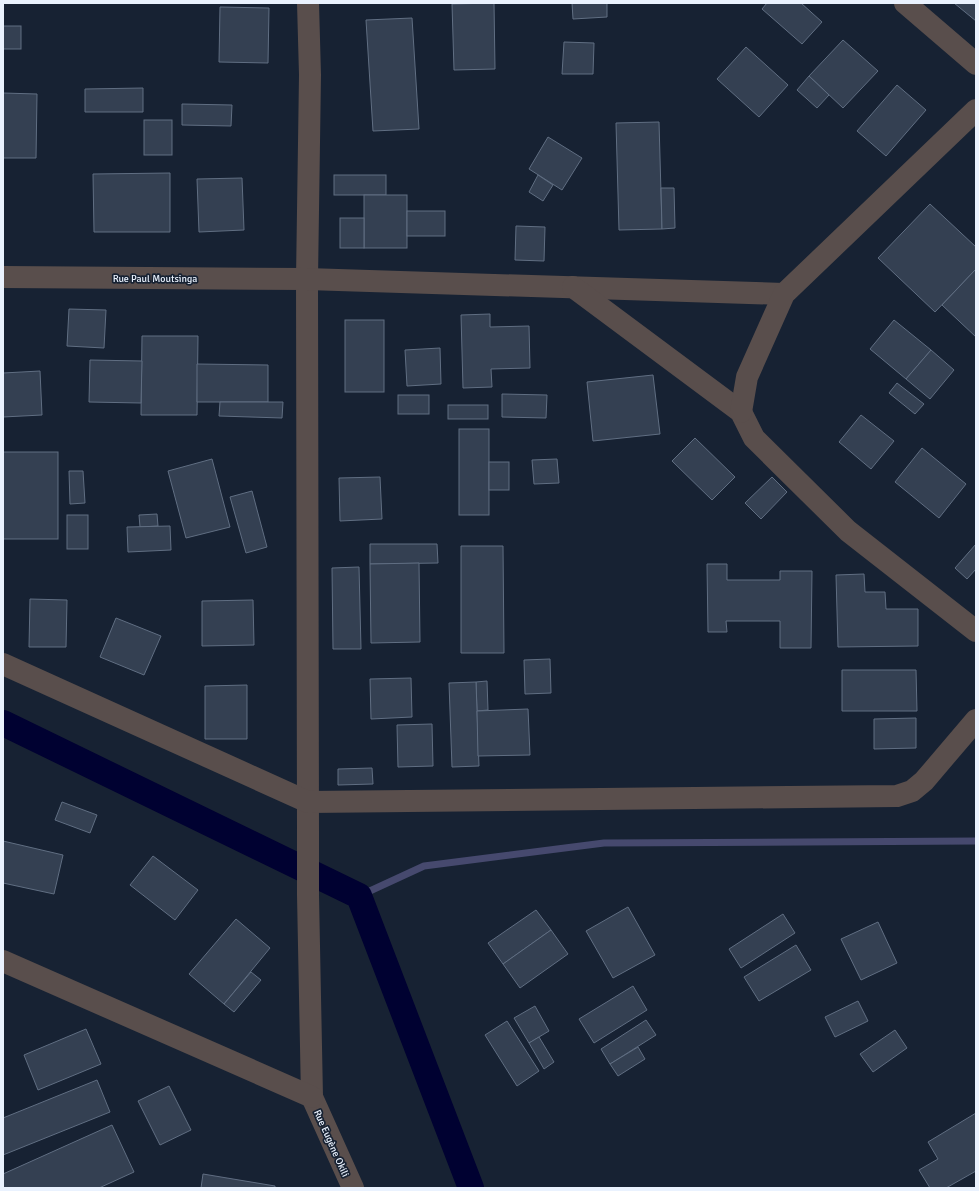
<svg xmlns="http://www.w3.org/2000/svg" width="979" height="1191" font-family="Signika,sans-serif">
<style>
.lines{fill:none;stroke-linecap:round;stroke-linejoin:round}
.stream{stroke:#46496e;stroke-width:7}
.canal{stroke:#000131;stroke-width:26}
.building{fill:#344052;stroke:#606e82}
.minor{stroke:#594e4c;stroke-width:22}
.labels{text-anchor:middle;stroke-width:3.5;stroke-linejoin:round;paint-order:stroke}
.street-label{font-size:10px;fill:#eaf2fe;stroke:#172233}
</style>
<rect width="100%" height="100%" fill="#172233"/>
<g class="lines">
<!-- stream -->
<path class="stream" d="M359 896 424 866 604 843 976 841"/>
<!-- canal -->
<path class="canal" d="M3 723 359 896 471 1188"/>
</g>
<!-- building -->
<g class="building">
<path d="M494 3 495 69 454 70 452 4Z"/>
<path d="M572 3H607V17L573 19Z"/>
<path d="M767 3H801L822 22 802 44 762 9Z"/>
<path d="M954 3H976V21Z"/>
<path d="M220 7 269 8 268 63 219 62Z"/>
<path d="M412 18 419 129 373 131 366 20Z"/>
<rect x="3" y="26" width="18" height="23"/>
<path d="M843 40 878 71 843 108 809 76Z"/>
<path d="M564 42 594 43 593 74H562Z"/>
<path d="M746 47 788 85 759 117 717 79Z"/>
<path d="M809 76 829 95 817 108 797 90Z"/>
<path d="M897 85 926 110 886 156 857 131Z"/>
<path d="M143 88V112H85V89Z"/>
<path d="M3 93 37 94 36 158H3Z"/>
<path d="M182 104 232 105 231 126 182 125Z"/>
<rect x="144" y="120" width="28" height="35"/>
<path d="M659 122 662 229 619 230 616 123Z"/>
<path d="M548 137 582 158 562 190 529 169Z"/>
<path d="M170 173V232H94L93 174Z"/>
<rect x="334" y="175" width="52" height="20"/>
<path d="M538 175 553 185 543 201 529 192Z"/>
<path d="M242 178 244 230 199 232 197 179Z"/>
<path d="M661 188H674L675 228 662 229Z"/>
<rect x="364" y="195" width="43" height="53"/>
<path d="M930 204 976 247V269L935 312 878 258Z"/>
<rect x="407" y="211" width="38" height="25"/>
<rect x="340" y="218" width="24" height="30"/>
<path d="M516 226 545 227 544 261 515 260Z"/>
<path d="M976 269V337L942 305Z"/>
<path d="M69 309 106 310 104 348 67 346Z"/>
<path d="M490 314V327L529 326 530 368 491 369 492 387 463 388 461 315Z"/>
<rect x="345" y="320" width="39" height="72"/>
<path d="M894 320 931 350 906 379 870 349Z"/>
<path d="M142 336H198L197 415H141Z"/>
<path d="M440 348 441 384 407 386 405 350Z"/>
<path d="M931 350 954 370 930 399 906 379Z"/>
<path d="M90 360 142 361 141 403 89 402Z"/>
<path d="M197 364 268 365V402H197Z"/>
<path d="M40 371 42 415 3 417V373Z"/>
<path d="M653 375 660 434 593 441 587 382Z"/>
<path d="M897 383 924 404 915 414 889 393Z"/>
<path d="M502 394 547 395 546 418 502 417Z"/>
<rect x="398" y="395" width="31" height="19"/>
<path d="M220 402H283L282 418 219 416Z"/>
<rect x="448" y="405" width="40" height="14"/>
<path d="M861 415 894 441 871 469 839 442Z"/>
<rect x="459" y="429" width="30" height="86"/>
<path d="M695 438 735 477 712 500 672 461Z"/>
<path d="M922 448 966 484 939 518 895 482Z"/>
<rect x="3" y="452" width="55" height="87"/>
<path d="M212 459 230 527 186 538 168 471Z"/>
<path d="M557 459 559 483 534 484 532 460Z"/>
<rect x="489" y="462" width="20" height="28"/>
<path d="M69 471H83L85 503 70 504Z"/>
<path d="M380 477 382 519 340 521 339 478Z"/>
<path d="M772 477 787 492 761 519 745 503Z"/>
<path d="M252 491 267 547 246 553 230 497Z"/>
<path d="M157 514 158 526 140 527 139 515Z"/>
<rect x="67" y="515" width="21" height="34"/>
<path d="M170 526 171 550 128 552 127 527Z"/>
<path d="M370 544H437L438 563 370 564Z"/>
<path d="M976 544V569L967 579 955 568Z"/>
<path d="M461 546H503L504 653H461Z"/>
<path d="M419 563 420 642 371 643 370 564Z"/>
<path d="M707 564H727V580H780V571H812L811 648H780V621H726L727 632H708Z"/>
<path d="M359 567 361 649H333L332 568Z"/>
<path d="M864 574 865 592H885L886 609H918V646L838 647 836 575Z"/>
<path d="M30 599 67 600 66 647H29Z"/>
<path d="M253 600 254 645 202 646V601Z"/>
<path d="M116 618 161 636 144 675 100 657Z"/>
<path d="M550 659 551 693 525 694 524 660Z"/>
<path d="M842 670H916L917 711H842Z"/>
<path d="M411 678 412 717 371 719 370 679Z"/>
<path d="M487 681 488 710 477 711 476 682Z"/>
<path d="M476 682 479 766 452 767 449 683Z"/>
<path d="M247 685V739H205V686Z"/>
<path d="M528 709 530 755 478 756 477 711Z"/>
<path d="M916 718V748L874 749V719Z"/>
<path d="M432 724 433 766 398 767 397 725Z"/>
<path d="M372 768 373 784 338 785V769Z"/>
<path d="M62 802 97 815 90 833 55 820Z"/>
<path d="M3 841 63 855 54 894 3 883Z"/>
<path d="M153 856 198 890 175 920 130 885Z"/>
<path d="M628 907 655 955 613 978 586 931Z"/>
<path d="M536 910 551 930 503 964 488 943Z"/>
<path d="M783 914 795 933 741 968 729 949Z"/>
<path d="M236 919 270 948 224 1004 189 974Z"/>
<path d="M878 922 897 963 861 980 841 939Z"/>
<path d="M551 930 568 954 520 988 503 964Z"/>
<path d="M796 945 811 970 759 1001 744 977Z"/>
<path d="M251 972 261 980 234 1012 224 1004Z"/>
<path d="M633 986 647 1010 594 1043 579 1019Z"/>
<path d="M858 1001 868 1021 835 1037 825 1017Z"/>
<path d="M535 1006 549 1031 529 1043 514 1018Z"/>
<path d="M646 1020 656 1035 610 1064 601 1049Z"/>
<path d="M507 1021 539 1071 517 1086 485 1035Z"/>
<path d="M86 1029 101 1064 38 1090 24 1055Z"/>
<path d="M895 1030 907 1048 873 1072 860 1054Z"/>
<path d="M539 1037 554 1062 544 1069 529 1043Z"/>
<path d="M638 1047 645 1059 618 1076 610 1064Z"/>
<path d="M97 1080 110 1112 3 1155V1118Z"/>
<path d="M169 1086 191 1130 160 1145 138 1101Z"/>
<path d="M976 1113V1171L946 1188H930L919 1170 938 1159 928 1142Z"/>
<path d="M112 1125 134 1172 99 1188H3V1174Z"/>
<path d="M203 1174 275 1186V1188H201Z"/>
</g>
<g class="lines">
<!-- minor -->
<g class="minor">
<path d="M308 3 310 75 307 279 308 831V895L312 1097 353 1188"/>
<path d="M905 3 976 64"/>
<path d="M3 277 307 279 784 294"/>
<path d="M573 287 741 412 754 438 848 531 976 631"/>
<path d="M741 412 747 377 784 294 976 110"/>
<path d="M3 664 308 802 897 796 912 791 924 781 976 720"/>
<path d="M3 961 312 1097"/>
</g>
</g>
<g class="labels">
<!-- street labels -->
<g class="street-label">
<text x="155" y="282">Rue Paul Moutsinga</text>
<text transform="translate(332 1143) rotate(66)" y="4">Rue Eugène Okili</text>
</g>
</g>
<!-- border -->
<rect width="979" height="1191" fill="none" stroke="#eaf2fe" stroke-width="8"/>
</svg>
